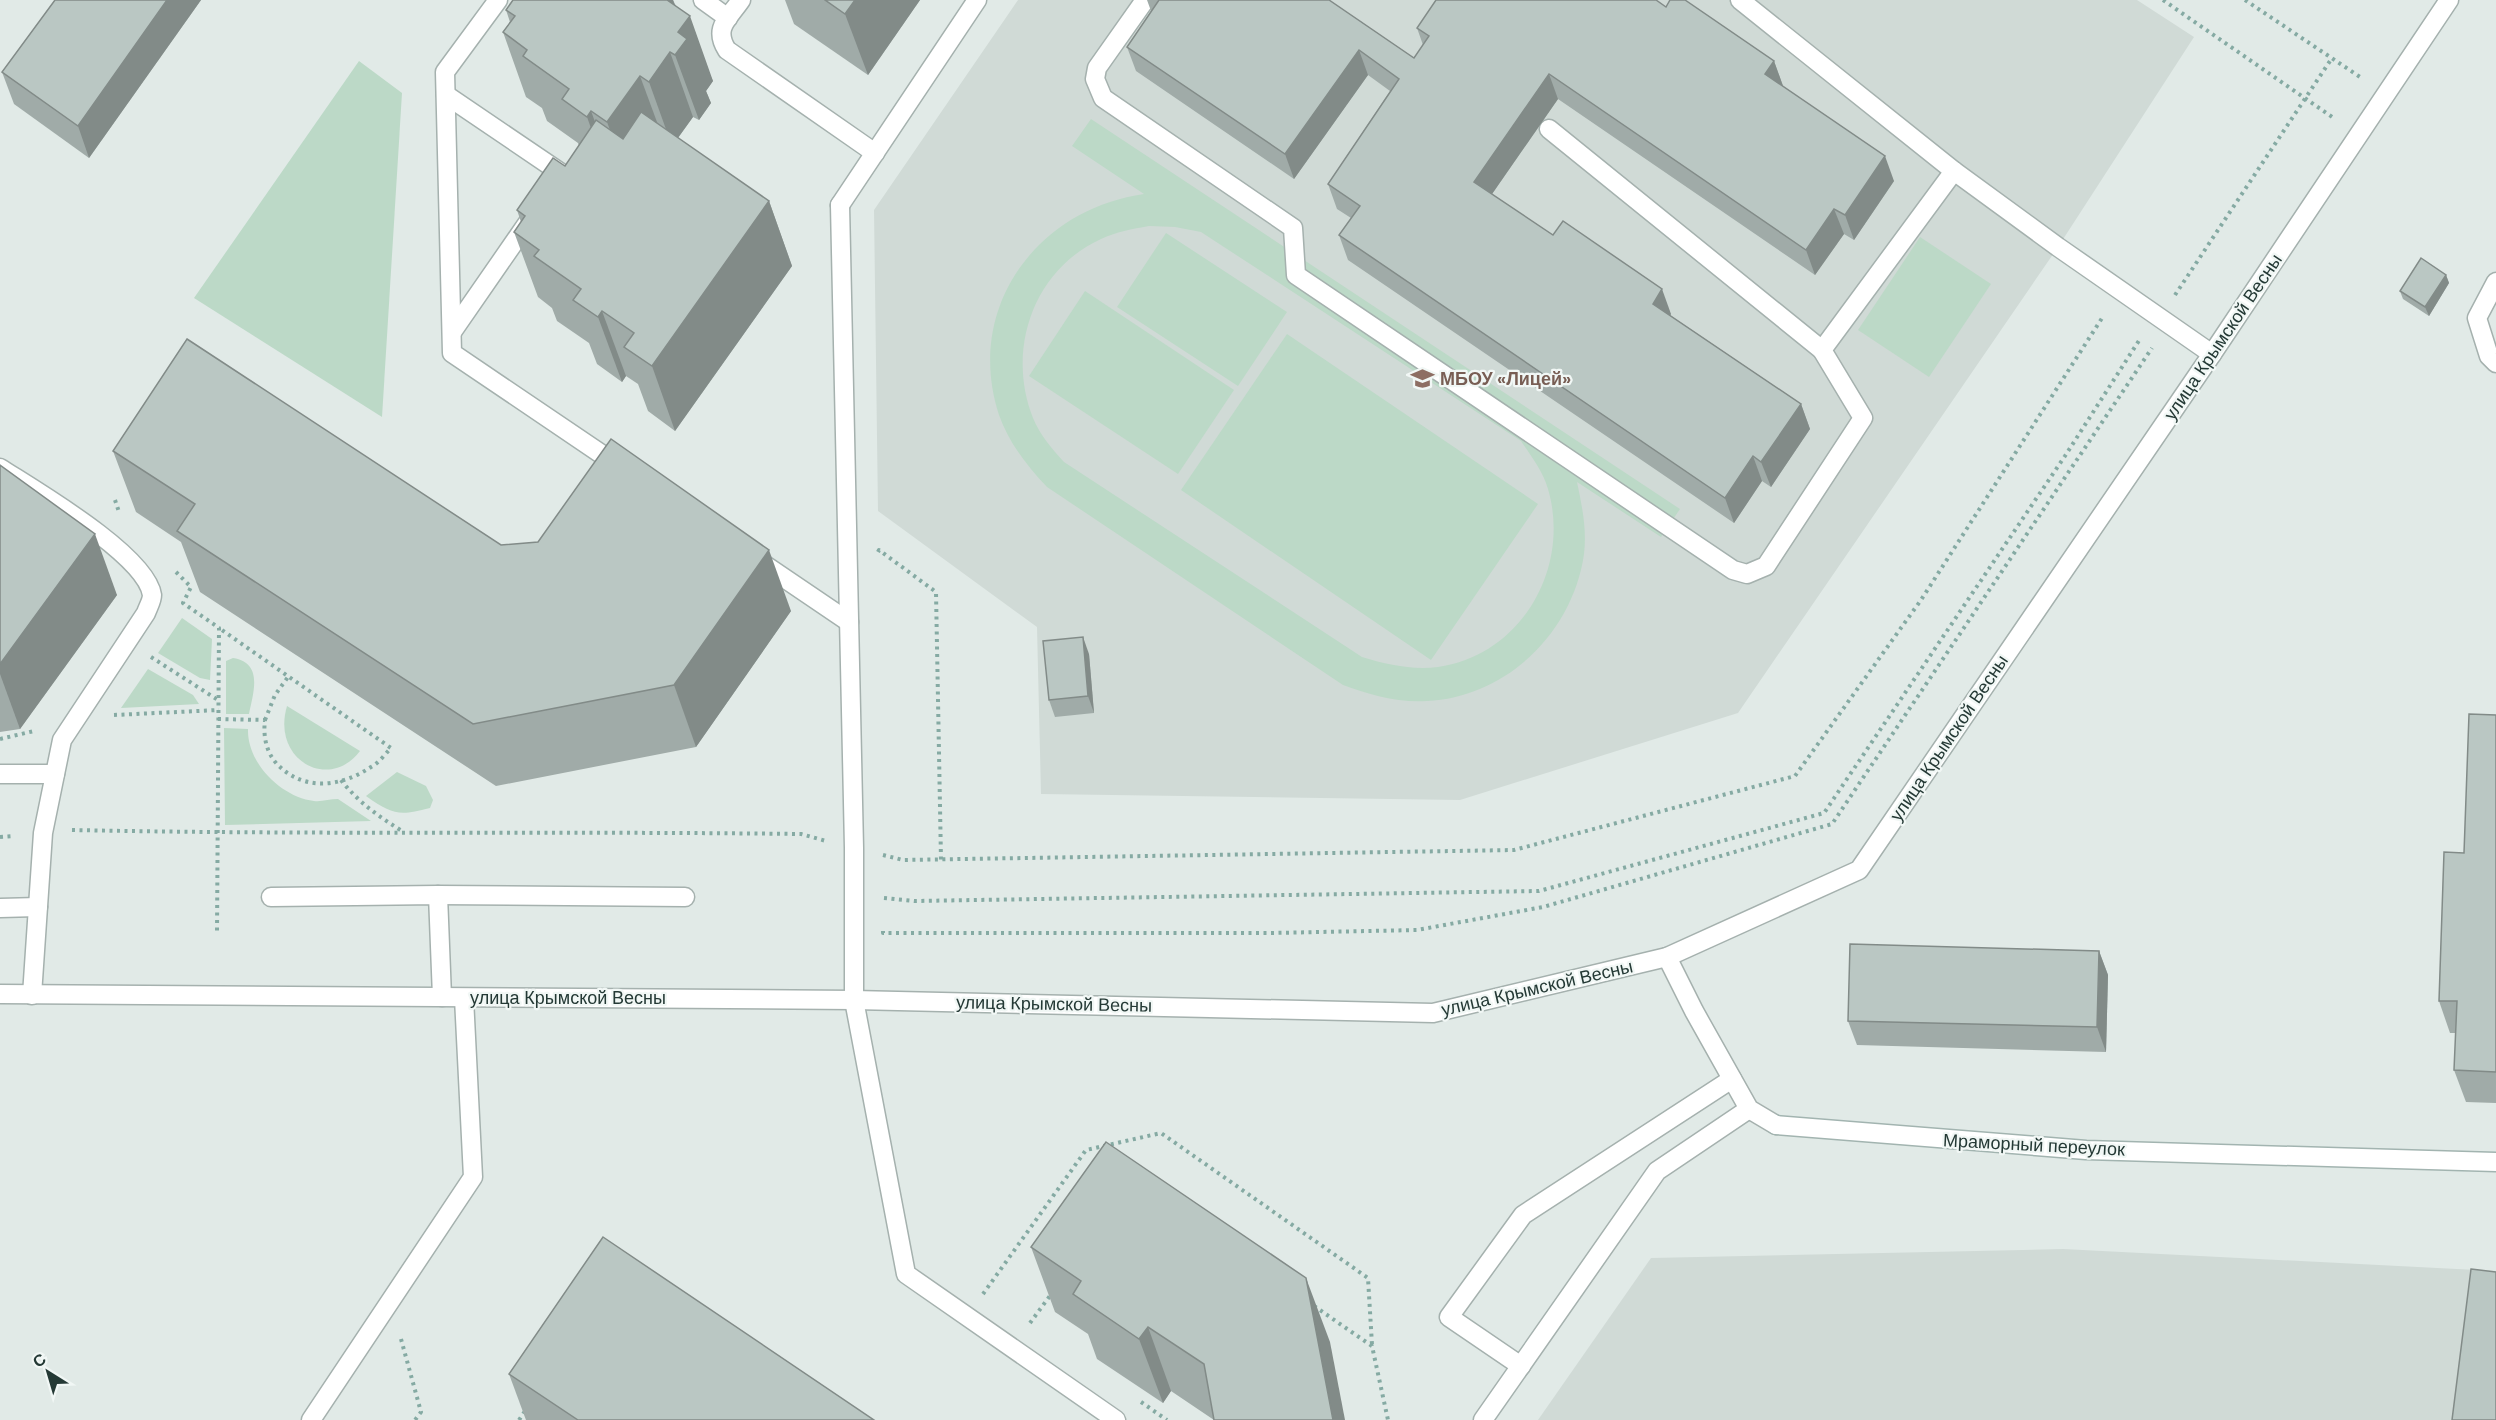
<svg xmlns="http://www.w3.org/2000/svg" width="2496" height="1420" font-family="'DM Sans',sans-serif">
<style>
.built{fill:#d0dad6}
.green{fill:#bcd9c7;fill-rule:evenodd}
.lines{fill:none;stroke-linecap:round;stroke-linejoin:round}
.lane-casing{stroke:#a5b1ae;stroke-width:21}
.street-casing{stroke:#a5b1ae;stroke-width:21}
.secondary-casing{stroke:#a2b4b0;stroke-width:21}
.path{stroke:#85aaa3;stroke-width:4;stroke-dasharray:3 4.5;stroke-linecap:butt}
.lane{stroke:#fff;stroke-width:18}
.street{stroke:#fff;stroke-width:18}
.secondary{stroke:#fff;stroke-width:18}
.wall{fill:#a0aba8}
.shaded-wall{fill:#828b88}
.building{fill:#bac7c3;stroke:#828b88;stroke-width:1.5}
.labels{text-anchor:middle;stroke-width:4.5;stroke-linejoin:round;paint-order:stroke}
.street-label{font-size:18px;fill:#243935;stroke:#f1f7f5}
.education-label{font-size:18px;font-weight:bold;fill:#785e54;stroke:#f1f7f5;text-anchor:start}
</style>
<rect width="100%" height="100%" fill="#e1eae7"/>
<!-- built -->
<g class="built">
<path d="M1018 0H2137L2194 37 2058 247 1738 713 1460 800 1041 794 1037 627 878 511 874 210Z"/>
<path d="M2063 1249 2496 1271V1420H1538L1651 1258Z"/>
</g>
<!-- green -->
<g class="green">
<path d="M359 61 402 93 382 417 194 298Z"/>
<path d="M1091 119 1680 509 1661 537 1577 482C1582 506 1587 529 1584 554 1573 632 1507 697 1427 701 1398 703 1370 695 1343 685L1047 487C1027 466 1009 443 999 415 964 308 1037 209 1144 194L1072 146ZM1149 226 1175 227 1201 232 1521 441C1531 456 1543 471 1548 489 1571 567 1522 655 1438 667 1412 670 1388 665 1362 657L1064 462C1052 449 1040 435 1033 418 1006 350 1033 270 1101 239 1116 232 1132 229 1149 226Z"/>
<path d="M1166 233 1287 312 1238 386 1117 307Z"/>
<path d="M1920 237 1991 284 1929 377 1858 330Z"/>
<path d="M1085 291 1234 390 1178 474 1029 376Z"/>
<path d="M1287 334 1538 504 1431 660 1181 490Z"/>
<path d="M182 618 212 639 210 680 200 678 158 653Z"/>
<path d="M233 658C264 663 253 693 249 714H226V661Z"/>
<path d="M148 669 193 695 199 704 121 708Z"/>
<path d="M287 706 360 751C329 792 271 760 287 706Z"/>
<path d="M224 728 248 729C247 763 281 797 314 801 321 802 330 799 338 799L371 821 225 825Z"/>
<path d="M397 772 426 786 433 800 430 808C399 816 393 815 366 796Z"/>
</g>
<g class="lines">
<defs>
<g id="lane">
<path d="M498 0 445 72 452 353 619 466"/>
<path d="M703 0 728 18"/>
<path d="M741 0C728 19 713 28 727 50L875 153"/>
<path d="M1145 0 1097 68 1095 79 1103 98 1293 228 1296 275 1733 570 1747 574 1766 566 1863 418 1822 350 1954 171"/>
<path d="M1740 0 1954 171 2058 247 2212 354"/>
<path d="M446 95 561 173 556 180"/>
<path d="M1549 129 1822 350"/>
<path d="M840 205 977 0"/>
<path d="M2496 282 2477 318 2489 356 2496 363"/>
<path d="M452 332 531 218"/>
<path d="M0 468C34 490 146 555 152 595 152 601 148 607 146 613L62 740 43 833 32 995"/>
<path d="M759 561 849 622"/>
<path d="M0 774H55"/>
<path d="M438 895 685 897"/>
<path d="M271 897 438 895 442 997"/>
<path d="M0 908 38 907"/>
<path d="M854 1000 906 1274 1116 1420"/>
<path d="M1521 1366 1449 1317 1523 1215 1732 1079"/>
<path d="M311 1420 473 1177 464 998"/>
<path d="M1483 1420 1657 1171 1749 1109"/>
</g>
<g id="street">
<path d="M840 205 854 848V1000"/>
<path d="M1667 957 1694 1011 1749 1109 1776 1125"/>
<path d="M0 994 854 1000 1433 1013 1667 957 1859 870 2212 354 2449 0"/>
</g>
<path id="secondary" d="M1776 1125 2086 1150 2496 1162"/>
</defs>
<!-- lane casing -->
<use href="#lane" class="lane-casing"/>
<!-- street casing -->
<use href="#street" class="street-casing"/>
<!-- secondary casing -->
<use href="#secondary" class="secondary-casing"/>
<!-- path -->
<g class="path">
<path d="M2163 0 2335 119"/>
<path d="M2245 0 2363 79"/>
<path d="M2175 295 2332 58"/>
<path d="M115 500 119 512"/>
<path d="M878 552 879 550 936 592 941 860"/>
<path d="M176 572 191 587 183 603 219 628 217 934"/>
<path d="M151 657 218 700"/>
<path d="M114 715 219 710"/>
<path d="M218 719 265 720C263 736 266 752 277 764 304 792 341 787 371 767 379 763 385 754 391 748L219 628"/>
<path d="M265 720 275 695 288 677"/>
<path d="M0 739 34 731"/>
<path d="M341 780C358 802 378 816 402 831"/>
<path d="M72 830C315 835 558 831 801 834L826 841"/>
<path d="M0 837 14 836"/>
<path d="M883 855 903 860 1514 850 1795 776 1921 600 2104 315"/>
<path d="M884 898 914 901 1539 891 1824 813 2065 456 2140 339"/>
<path d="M883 931V933H1272L1417 930 1543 907 1832 824 2152 348"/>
<path d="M983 1294 1086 1150 1161 1133 1368 1278 1372 1345"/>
<path d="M1314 1306 1372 1346 1388 1420"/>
<path d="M1030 1323 1052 1293"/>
<path d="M401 1339 421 1412 415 1420"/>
<path d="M1141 1402 1167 1420"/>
<path d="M519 1420 525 1411"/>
</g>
<!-- lane -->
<use href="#lane" class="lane"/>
<!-- street -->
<use href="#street" class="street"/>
<!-- secondary -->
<use href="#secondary" class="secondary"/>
</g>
<!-- wall -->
<g class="wall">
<path d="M55 0H201L89 158 14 104 2 72Z"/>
<path d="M513 0H673L713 81 706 91 711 103 699 120 693 117 678 138 769 201 792 266 675 431 648 411 638 384 626 376 622 382 597 364 589 343 557 321 552 308 538 297 514 232 521 222 517 210 565 166 579 146 578 143 547 121 542 108 526 97 503 32 510 22 506 10Z"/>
<path d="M785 0H920L868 75 794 24Z"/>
<path d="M1147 0H1329L1414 58 1423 45 1417 28 1666 7 1774 61 1783 86 1894 181 1854 240 1844 234 1815 275 1558 99 1492 194 1671 314 1670 315 1801 404 1810 429 1771 487 1762 481 1734 523 1348 260 1339 235 1351 218 1337 209 1328 184 1390 91 1368 75 1294 179 1136 71 1127 47 1151 11Z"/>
<path d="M2446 275 2449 283 2429 316 2403 299 2400 291Z"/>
<path d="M113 451 501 545 791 611 696 747 496 786 200 592 181 542 136 512Z"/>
<path d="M0 465 117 595 20 729 0 732Z"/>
<path d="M1089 654 1094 713 1055 717 1049 700Z"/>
<path d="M2496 715V1103L2466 1102 2454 1070 2456 1033H2450L2439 1001 2464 853Z"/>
<path d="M2099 951 2108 975 2106 1052 1857 1045 1848 1021Z"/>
<path d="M1031 1247 1330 1342 1214 1420 1171 1391 1163 1403 1097 1359 1088 1334 1055 1312Z"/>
<path d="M509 1374 874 1420H526Z"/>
</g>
<!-- shaded-wall -->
<g class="shaded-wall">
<path d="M167 0H201L89 158 78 126Z"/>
<path d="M659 0H673L682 26 690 16 713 81 706 91 711 103 699 120 675 55Z"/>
<path d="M855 0H920L868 75 845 14Z"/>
<path d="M1359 50 1368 75 1294 179 1285 154Z"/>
<path d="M670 52 693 117 672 146 649 82Z"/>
<path d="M1774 61 1783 86 1765 74Z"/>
<path d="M1549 74 1558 99 1483 207 1474 182Z"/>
<path d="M640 76 664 141 631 187 607 122Z"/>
<path d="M591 111 615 176 610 181 587 117Z"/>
<path d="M1885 156 1894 181 1854 240 1845 215Z"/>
<path d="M769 201 792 266 675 431 652 366Z"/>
<path d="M1834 209 1844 234 1815 275 1806 250Z"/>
<path d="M2446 275 2449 283 2429 316 2425 307Z"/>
<path d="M1662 289 1671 314 1662 328 1653 304Z"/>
<path d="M602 311 626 376 622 382 598 317Z"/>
<path d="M1801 404 1810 429 1771 487 1761 462Z"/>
<path d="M1753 456 1762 481 1734 523 1725 498Z"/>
<path d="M95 534 117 595 20 729 0 674V664Z"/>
<path d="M769 550 791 611 696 747 674 685Z"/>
<path d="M1083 637 1089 654 1094 713 1088 696Z"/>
<path d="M2099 951 2108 975 2106 1052 2097 1027Z"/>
<path d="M1306 1278 1330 1342 1345 1420H1333Z"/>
<path d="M1148 1327 1171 1391 1163 1403 1139 1339Z"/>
</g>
<!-- building -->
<g class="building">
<path d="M55 0H167L78 126 2 72Z"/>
<path d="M513 0H667L690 16 678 32 687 39 675 55 670 52 649 82 640 76 607 122 591 111 587 117 562 99 569 89 523 56 527 50 503 32 515 16 506 10Z"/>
<path d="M825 0H855L845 14Z"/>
<path d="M1159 0H1329L1414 58 1429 36 1417 28 1436 0H1656L1666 7 1670 0H1685L1774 61 1765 74 1885 156 1845 215 1834 209 1806 250 1549 74 1474 182 1553 235 1563 221 1662 289 1653 304 1801 404 1761 462 1753 456 1725 498 1339 235 1360 206 1328 184 1399 79 1359 50 1285 154 1127 47Z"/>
<path d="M641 112 769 201 652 366 624 347 634 333 602 311 598 317 573 300 581 289 534 256 539 250 514 232 525 216 517 210 553 158 565 166 596 120 623 139Z"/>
<path d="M2421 258 2446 275 2425 307 2400 291Z"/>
<path d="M187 339 501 545 538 542 611 439 769 550 674 685 473 724 177 531 195 504 113 451Z"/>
<path d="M0 465 95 534 0 664Z"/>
<path d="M1083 637 1088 696 1049 700 1043 641Z"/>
<path d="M2469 714 2496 715V1072L2454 1070 2457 1001H2439L2444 852 2464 853Z"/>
<path d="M1850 944 2099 951 2097 1027 1848 1021Z"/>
<path d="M1106 1142 1306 1278 1333 1420H1214L1204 1364 1148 1327 1139 1339 1073 1294 1081 1281 1031 1247Z"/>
<path d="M603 1237 874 1420H578L509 1374Z"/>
<path d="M2471 1269 2496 1272V1420H2452Z"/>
</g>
<!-- icons -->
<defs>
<symbol id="school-bare" viewBox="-9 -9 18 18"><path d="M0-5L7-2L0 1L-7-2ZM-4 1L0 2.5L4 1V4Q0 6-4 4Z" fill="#8d6e63" stroke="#f1f7f5" stroke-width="2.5" paint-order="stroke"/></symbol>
</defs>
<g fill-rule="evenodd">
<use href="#school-bare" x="1406" y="362" width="33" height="33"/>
</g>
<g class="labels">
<!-- street labels -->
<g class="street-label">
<text transform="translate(2223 337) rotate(-56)" y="6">улица Крымской Весны</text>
<text transform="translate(1949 738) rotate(-56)" y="6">улица Крымской Весны</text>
<text transform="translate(1537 988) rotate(-13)" y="6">улица Крымской Весны</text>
<text x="568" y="1004">улица Крымской Весны</text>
<text transform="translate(1054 1004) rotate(1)" y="6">улица Крымской Весны</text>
<text transform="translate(2034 1145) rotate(3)" y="6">Мраморный переулок</text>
</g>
<!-- education labels -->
<g class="education-label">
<text x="1440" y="385">МБОУ «Лицей»</text>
</g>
</g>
<!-- north arrow -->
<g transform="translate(48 1372) rotate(323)" stroke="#f1f7f5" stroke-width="4.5" paint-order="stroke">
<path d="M0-4.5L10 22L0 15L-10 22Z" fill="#243935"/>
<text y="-9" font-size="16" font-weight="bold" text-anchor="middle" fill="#243935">С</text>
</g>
</svg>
